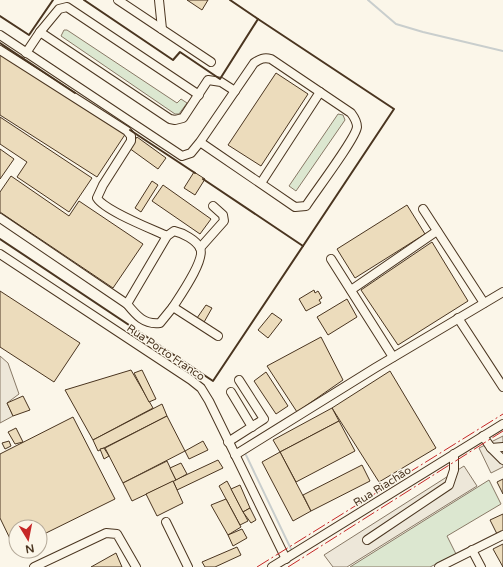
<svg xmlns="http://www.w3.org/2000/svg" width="503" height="567" font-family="'Varela Round',sans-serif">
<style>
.green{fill:#dce7d0;stroke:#887966}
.parking{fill:#ede7d9;stroke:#887966}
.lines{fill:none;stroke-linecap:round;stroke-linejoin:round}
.stream{stroke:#c9cecd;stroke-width:2}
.building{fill:#ecdcbc;stroke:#4a3520}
.minor-casing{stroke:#4a3520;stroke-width:10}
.minor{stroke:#fbf6e9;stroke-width:8}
.wall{stroke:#4a3520;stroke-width:2}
.power{stroke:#c62828;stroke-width:1;stroke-dasharray:14 3 2 3;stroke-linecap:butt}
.labels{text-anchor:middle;stroke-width:3;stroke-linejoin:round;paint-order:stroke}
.street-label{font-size:11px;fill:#4a3520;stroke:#fbf6e9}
</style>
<rect width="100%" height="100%" fill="#fbf6e9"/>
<!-- green -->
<g class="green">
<path d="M64 30H67L177 103 181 99 187 103 179 114H175L61 36Z"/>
<path d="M338 114 343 115 345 120 296 191 289 186Z"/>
<path d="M489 480 501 504 447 536 456 554 430 567H350Z"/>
</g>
<!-- parking -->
<g class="parking">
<path d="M0 356 8 363 19 394 7 403 13 416 0 423Z"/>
<path d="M503 436V467L491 473 479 448Z"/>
<path d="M464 466 477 486 347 567H333L324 555Z"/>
</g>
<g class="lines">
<!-- stream -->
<g class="stream">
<path d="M368 0 396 24 423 32 503 51"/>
<path d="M246 455 291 549"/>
</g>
</g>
<!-- building -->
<g class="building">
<path d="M187 0H208L202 10Z"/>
<path d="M0 53 126 133 97 177 0 115Z"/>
<path d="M276 73 308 94 261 166 228 145Z"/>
<path d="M0 117 92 178 69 212 17 177 27 162 0 144Z"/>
<path d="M137 137 166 158 158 169 129 148Z"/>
<path d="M0 149 14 159 0 179Z"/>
<path d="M194 172 205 179 195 195 184 188Z"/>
<path d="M11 176 69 216 79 201 143 244 113 288 0 212V192Z"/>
<path d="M152 181 158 185 141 212 135 208Z"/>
<path d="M163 185 211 219 200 234 152 201Z"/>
<path d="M407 205 425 234 355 278 337 249Z"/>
<path d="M432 242 468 301 398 345 361 290Z"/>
<path d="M314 290 315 293 318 291 322 298 319 300 321 303 306 311 299 299Z"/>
<path d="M0 291 80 343 54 382 0 347Z"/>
<path d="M347 299 357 317 328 335 317 317Z"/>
<path d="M206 305 212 308 203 324 197 318Z"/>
<path d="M272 313 282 320 268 338 258 330Z"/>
<path d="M321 337 343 380 297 412 267 366Z"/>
<path d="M131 370 153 408 93 440 65 390Z"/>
<path d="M142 370 156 399 149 402 134 373Z"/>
<path d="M390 371 436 448 379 482 332 408Z"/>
<path d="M266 372 288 406 276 414 254 381Z"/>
<path d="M23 396 30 410 13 416 7 403Z"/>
<path d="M162 404 167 416 98 451 93 440Z"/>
<path d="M332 408 339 421 280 452 273 440Z"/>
<path d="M167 416 185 451 123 483 105 448Z"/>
<path d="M73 417 115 499 40 536V527H16L15 549 0 518V454Z"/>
<path d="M339 421 355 451 296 482 280 452Z"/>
<path d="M16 428 23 442 15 444 8 432Z"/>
<path d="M9 441 11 446 5 449 2 443Z"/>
<path d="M203 441 208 450 189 459 185 451Z"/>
<path d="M104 448 109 456 104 459 100 449Z"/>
<path d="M280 452 311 511 293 521 262 462Z"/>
<path d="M218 460 223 468 177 490 173 481Z"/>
<path d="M167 461 176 480 132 501 123 483Z"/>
<path d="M181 463 187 474 176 480 170 468Z"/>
<path d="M362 465 370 481 311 511 303 495Z"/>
<path d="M503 479V494L497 482Z"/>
<path d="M173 481 183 503 157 516 146 494Z"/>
<path d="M227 481 248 521 240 525 219 486Z"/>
<path d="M240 485 250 508 243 512 231 489Z"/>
<path d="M226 499 241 527 228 535 211 505Z"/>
<path d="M250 508 256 520 251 523 243 512Z"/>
<path d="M503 514V531L497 534 490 520Z"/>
<path d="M242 529 247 538 233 546 228 535Z"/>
<path d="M503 544V567L493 549Z"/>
<path d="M237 547 241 555 215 567H205L202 562Z"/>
<path d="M116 553 122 567H91Z"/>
</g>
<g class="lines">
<defs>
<g id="minor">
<path d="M118 0 211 62"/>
<path d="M159 0 162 29"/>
<path d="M40 32 59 9 67 7 199 95"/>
<path d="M0 35 182 156 191 153 200 142 254 63C260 59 264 57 271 59L351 113C354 117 357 121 357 127 356 138 315 192 306 206L295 207 200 142"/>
<path d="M0 50 127 131 131 136V141L103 185 97 198C105 211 152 229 167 236"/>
<path d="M26 53 40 32 170 119 175 120 183 118 208 80 221 82 235 91"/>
<path d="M261 183 320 92"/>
<path d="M423 209 484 303"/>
<path d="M0 218 127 304C136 315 144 325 160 323L173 307 218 336"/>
<path d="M200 248 224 221 223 215 213 206"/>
<path d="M0 254 191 380 201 388 209 401 286 559"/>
<path d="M331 259 393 357"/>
<path d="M351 290 437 231"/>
<path d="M127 304 167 236 174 231C183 233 196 240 200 248 206 259 180 296 173 307"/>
<path d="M458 318 503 387"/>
<path d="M231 392 252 427"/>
<path d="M483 436 491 448 503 447"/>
<path d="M228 442 264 419 239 380"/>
<path d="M491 448 503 460"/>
<path d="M235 455 375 368 503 292"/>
<path d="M166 522 188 567"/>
<path d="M367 540 449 485 454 470V454"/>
<path d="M472 550 481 567"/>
<path d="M34 567 106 533 117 534 136 567"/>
<path d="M272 567 503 424"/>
<path d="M439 567 503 535"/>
</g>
</defs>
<!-- minor casing -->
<use href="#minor" class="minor-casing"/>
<!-- minor -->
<use href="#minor" class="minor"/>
<!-- wall -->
<g class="wall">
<path d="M84 0 173 60 180 52 220 79 258 19 394 109 303 246 203 179"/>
<path d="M230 0 258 19"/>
<path d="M0 16 29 35 53 0"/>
<path d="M0 43 75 93"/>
<path d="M130 130 195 173"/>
<path d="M0 239 213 381 303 246"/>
</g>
<!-- power -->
<g class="power">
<path d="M257 567 503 414"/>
<path d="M288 567 503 431"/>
</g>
</g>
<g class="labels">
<!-- street labels -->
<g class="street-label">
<text transform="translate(166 352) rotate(34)" y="4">Rua Porto Franco</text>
<text transform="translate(382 486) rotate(-32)" y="4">Rua Riachão</text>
</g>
</g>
<!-- north arrow -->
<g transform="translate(28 539) rotate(170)"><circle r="19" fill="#fbf6e9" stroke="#b4a999"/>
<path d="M0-3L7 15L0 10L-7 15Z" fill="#c62828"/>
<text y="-6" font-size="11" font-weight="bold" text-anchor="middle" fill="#4a3520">N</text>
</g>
</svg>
